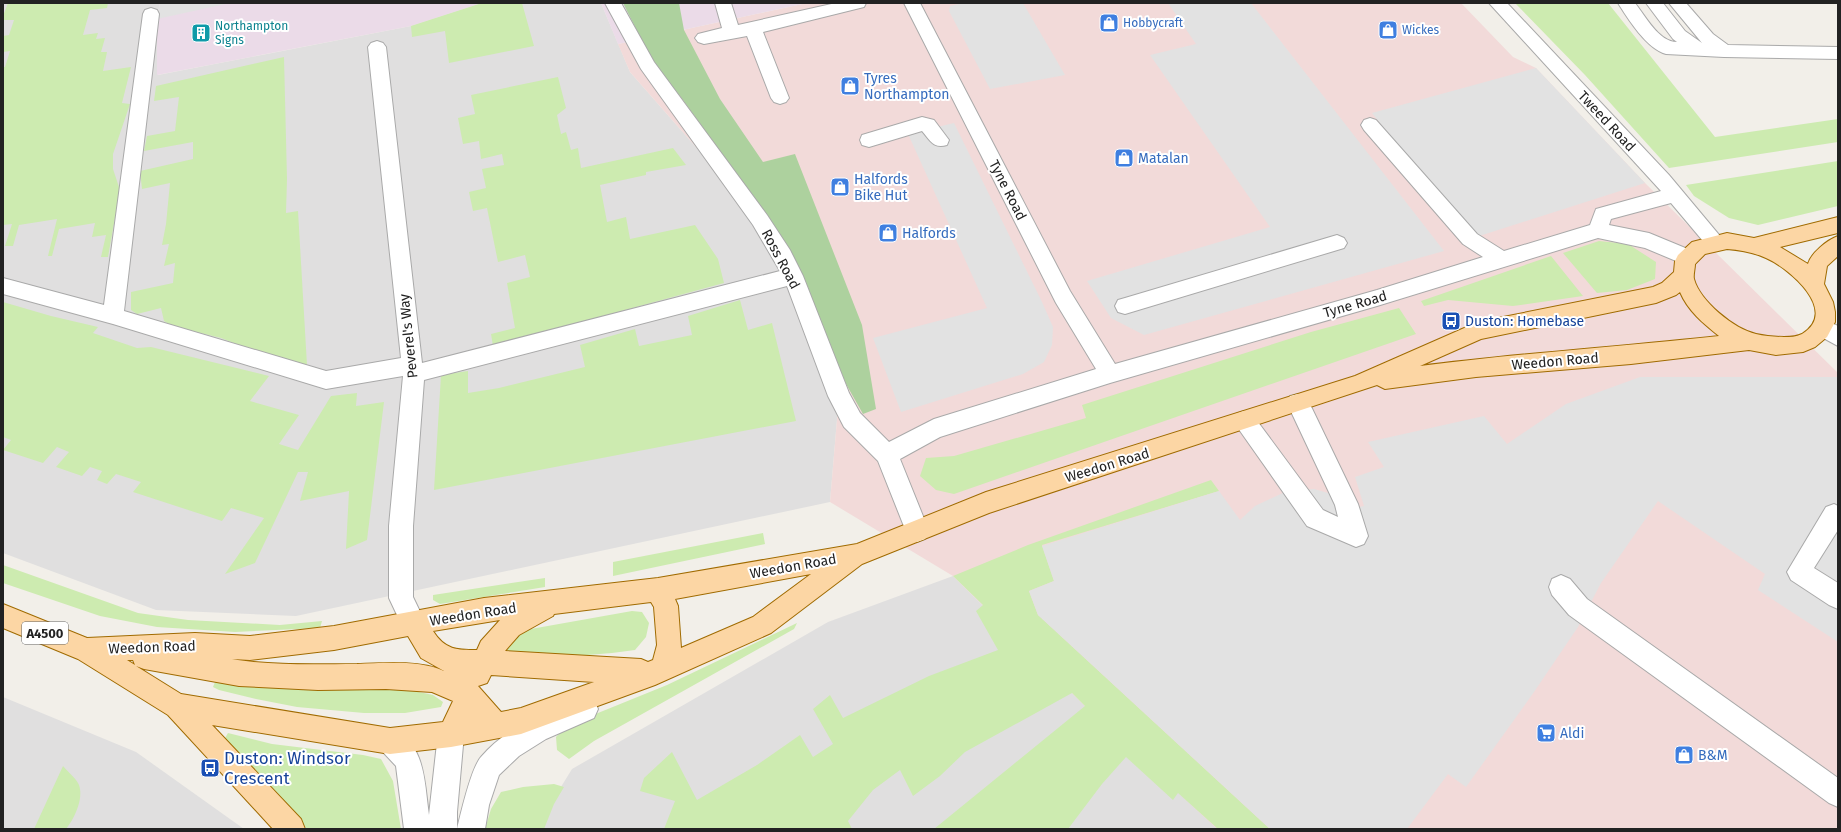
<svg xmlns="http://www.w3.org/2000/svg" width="1841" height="832" font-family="'Fira Sans',sans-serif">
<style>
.residential{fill:#e0dfdf}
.commercial{fill:#f2dad9}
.industrial{fill:#ebdbe8}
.grass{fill:#cdebb0}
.forest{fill:#add19e}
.parking{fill:#e2e2e2}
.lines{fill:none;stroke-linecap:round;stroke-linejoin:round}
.minor-casing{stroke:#a9a9a9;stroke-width:2}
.major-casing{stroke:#a06b00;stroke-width:2}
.minor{fill:#fff;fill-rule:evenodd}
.major{fill:#fcd6a4;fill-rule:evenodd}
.labels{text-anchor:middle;stroke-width:4;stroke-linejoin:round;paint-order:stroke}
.far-shop-label{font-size:12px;fill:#366cbe;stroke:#fff;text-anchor:start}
.far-culture-label{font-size:12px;fill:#0d838f;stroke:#fff;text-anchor:start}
.shield{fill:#fff;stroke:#646464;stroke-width:1}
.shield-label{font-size:13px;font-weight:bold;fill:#222}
.shop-label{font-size:14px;fill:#366cbe;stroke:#fff;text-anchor:start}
.street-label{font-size:14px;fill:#222;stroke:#fff}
.transit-label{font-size:14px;fill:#164399;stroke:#fff;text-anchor:start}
.near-transit-label{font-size:17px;fill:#164399;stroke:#fff;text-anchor:start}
</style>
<rect width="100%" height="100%" fill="#f2efe9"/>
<!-- residential -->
<g class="residential">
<path d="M3 3H160L157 19 158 75 411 26 482 3H601L630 72 760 220 839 396 830 502 296 616 156 610 3 553Z"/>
<path d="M953 576 1085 706 1218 829H535L572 769 828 622Z"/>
<path d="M3 697 136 752 244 829H3Z"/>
</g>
<!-- commercial -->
<path class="commercial" d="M807 3H1461L1513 57 1536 68 1645 183 1838 373V829H1217L1085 706 953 576 830 502 839 396 760 220 630 72 618 44Z"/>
<!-- industrial -->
<g class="industrial">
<path d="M160 3H482L411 26 157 75V19Z"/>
<path d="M601 3H807L618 44Z"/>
</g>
<!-- grass -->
<g class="grass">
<path d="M8 3H108L107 8 90 10 83 35 98 33 96 39 105 38 101 52H107L103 71 131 67 122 103 130 104 113 154V169L120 190 108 257H101L106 235 92 237 95 223 59 229 52 256H48L57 219 19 225 13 246H5L12 224 3 225V67H5L10 51 3 52V36L9 35 14 20H3V16Z"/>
<path d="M482 3H522L534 46 449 63 445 31 412 37 411 26Z"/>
<path d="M1515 3H1608L1715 137 1838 119V142L1669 168 1585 75Z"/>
<path d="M284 57 287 179 286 213 298 211 307 365 259 353 221 338 172 326 164 321 161 308 137 314 131 310V292L173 283 175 263 164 266 169 244 162 245 166 224 170 183 142 189 140 171 193 159V142L144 151 147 136 175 131 179 97 154 101 156 86Z"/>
<path d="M558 77 566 108 557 115 561 134 566 132 571 150 578 148 581 168 673 148 686 165 646 172V175L600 185 607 222 626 217 630 239 695 225 718 259 724 283 493 346 491 334 515 328 507 283 530 277 525 255 498 262 487 208 473 211 469 192 486 188 482 169 504 165 502 154 481 159 479 141 463 144 458 118 475 114 471 95Z"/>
<path d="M1838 161V206L1758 225 1729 218 1694 196 1686 185Z"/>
<path d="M1599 241 1628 244 1656 262 1655 279 1627 290 1597 293 1563 253Z"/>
<path d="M1551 256 1583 296 1513 306 1448 300 1424 306 1421 301Z"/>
<path d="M740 300 748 330 772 323 796 421 434 490 441 375 468 371V393L499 388 585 367 580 345 635 329 639 346 692 335 688 316Z"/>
<path d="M3 302 51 316 98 327 93 333 137 348 151 347 269 376 250 401 299 415 279 444 298 450 331 396 357 393 356 406 384 402 367 540 346 549 349 491 300 501 308 472H298L255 563 225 574 264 518 231 508 222 521 133 492 141 482 116 474 107 484 97 480 102 471 90 467 82 476 56 467 69 452 57 447 43 463 3 450 11 440 3 437Z"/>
<path d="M1399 308 1416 334 954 494 936 490 920 476 926 458 954 456 1086 418 1082 405 1311 332Z"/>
<path d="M1211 480 1219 491 1042 545 1054 581 1029 591 1038 615 1270 829H1218L1178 793 1173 800 1126 757 1102 784 1068 829H934L1085 706 1072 693 965 752 940 776 913 796 900 770 873 790 848 821 852 829H664L675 801 640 791 644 778 672 752 697 800 757 765 800 735 813 757 833 744 813 709 830 695 843 718 929 676 998 650 976 611 983 605 953 576 1028 545Z"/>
<path d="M763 533 765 544 613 576V562Z"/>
<path d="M3 565 138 613 188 620 280 625 322 621 320 628 235 632 157 627 100 616 3 583Z"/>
<path d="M545 578V587L440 604 433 600V595Z"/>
<path d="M632 611 642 612 649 623 646 637 635 650 612 653 575 656 498 653 514 632Z"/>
<path d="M797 623 794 629 594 741 569 759 557 750 556 737 566 726 667 685Z"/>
<path d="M215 682 329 688 369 689 396 687 433 695 443 702 441 707 405 713H364L297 707 256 699 219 690 213 687Z"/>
<path d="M228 733 272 744 363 755 381 759 393 781 401 829H307L224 740Z"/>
<path d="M63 766C67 771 77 779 79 785 84 799 74 819 66 829H34Z"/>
<path d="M554 784 564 787 554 804 544 829H485L491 809 501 792 523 787Z"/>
</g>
<!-- forest -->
<path class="forest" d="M623 3H679L684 30 720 99 763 162 795 154 862 325 876 409 863 414 846 384 811 297 785 242 683 100 652 61Z"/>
<!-- parking -->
<g class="parking">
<path d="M160 3H230L157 19Z"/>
<path d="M963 3H1023L1065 75 990 89 949 11 950 6Z"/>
<path d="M1168 3H1251L1444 251 1144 335 1111 318 1087 281 1270 227 1150 55 1196 44Z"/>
<path d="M1536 68 1645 183 1470 239 1372 113Z"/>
<path d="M954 123 1042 302 1053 327 1052 345 1044 362 1023 374 901 412 873 338 987 308 908 134Z"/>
<path d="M1640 377H1838V642L1758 590 1765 574 1658 501 1601 583 1578 627 1534 692 1466 787 1448 774 1407 829H1270L1038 615 1029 591 1054 581 1042 546 1219 491 1240 520 1255 506 1287 491 1314 489 1335 495 1343 510 1364 506 1355 477 1384 467 1368 442 1484 416 1507 444 1566 404Z"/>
</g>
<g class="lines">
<defs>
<g id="minor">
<path d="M605 3H621L654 62 767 215 790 250 803 276 849 393 860 413 889 442 934 419 1096 369 1056 303 904 3H920L1070 291 1115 364 1377 290 1483 257 1463 244 1364 130 1361 125 1364 120 1370 118 1376 120 1477 234 1504 251 1590 225 1596 209 1661 191 1489 3H1507L1669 175 1725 242 1722 247 1715 250 1708 247 1671 203 1611 219 1609 225 1649 233 1695 252 1698 258 1695 264 1688 266 1645 248 1598 238 1377 306 1110 383 940 437 900 459 929 531 925 539 917 542 909 539 878 461 844 427 828 396 787 286 424 380 413 526V597L426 624 423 632 414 636 405 632 389 598V526L403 376 326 389 113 324 3 294V278L104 305 143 14 145 10 151 8 157 10 159 14 124 311 326 371 401 358 368 47 371 43 377 41 383 43 386 47 422 363 780 271 753 225 641 69Z"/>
<path d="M715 3H731L738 25 836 3H866L864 7 763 32 789 98 786 102 780 104 774 102 771 98 747 36 704 44 698 42 695 38 698 34 722 28Z"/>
<path d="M1618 3H1635C1646 17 1659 42 1677 42L1673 39 1646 3H1663L1685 31 1702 43 1669 3H1686L1713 34 1728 45 1838 47V59L1724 57 1666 54C1647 49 1628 19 1618 3Z"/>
<path d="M922 117 934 120 949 140 947 145C933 149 930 140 922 131L869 147 862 145 860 140 862 135Z"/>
<path d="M1337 235 1344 238 1347 243 1344 248 1125 314 1118 312 1115 306 1118 300 1125 298Z"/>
<path d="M1823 319 1838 326V346L1816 334 1813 328 1816 322Z"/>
<path d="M1298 394 1306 396 1358 504 1368 536 1364 544 1356 547 1307 526 1233 421 1236 414 1244 411 1252 414 1323 510 1338 517 1335 505 1287 403 1290 396Z"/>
<path d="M1834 504 1838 506V530L1814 568 1838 583V609L1829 605 1791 580 1787 572 1826 507Z"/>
<path d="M1561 575 1570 579 1587 599 1838 778V807L1829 803 1569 615 1552 595 1549 587 1552 579Z"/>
<path d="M585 696 594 700 598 709 594 718 546 739 519 756 499 775 489 805 485 829H457C461 813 471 768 481 757 507 726 549 711 585 696Z"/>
<path d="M451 721 460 725 464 734 457 812V829H404L396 766 381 750 377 741 381 732 390 728C426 743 424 781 429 815L438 734 442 725Z"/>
</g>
<path id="major" d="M1838 217V233L1780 247 1808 264C1811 253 1827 240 1838 236V256L1827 266 1824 284 1833 302 1835 312V322L1827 337 1815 347 1803 352 1776 355 1749 350 1631 364 1476 377 1385 389 1377 385 989 513 862 564 771 633 655 685 521 734 451 747 390 754 212 725 301 819 305 829H273L168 715 78 659 3 628V604L87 638 195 633 250 636 334 626 484 598 658 578 857 544 986 492 1355 376 1478 322 1653 287 1662 283 1674 272 1675 261 1678 255 1692 242 1727 233 1754 238ZM1727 249C1740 250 1753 252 1766 258 1789 268 1840 311 1802 334 1796 337 1790 337 1784 337 1775 337 1765 336 1756 334 1734 329 1700 301 1694 279 1693 275 1695 269 1695 264L1705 254ZM1680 292C1688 311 1703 323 1719 336 1619 347 1519 353 1420 366L1481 339 1656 303 1676 295ZM811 574 753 617 681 648 678 606 675 599ZM651 602 654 607 657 645 653 660 648 662 641 659 505 651 519 635 553 616 554 614ZM500 620 481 641 477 650C457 650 445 650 433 631ZM408 636 421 658 444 671C420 660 383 663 357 664 318 664 270 666 232 659L250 660 334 650ZM127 660H133L135 665ZM136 666 144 669 239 686 318 690 386 689 432 692 453 701 443 722 390 728 181 694ZM491 675 594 682 521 708 501 712 478 686 487 683Z"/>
</defs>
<!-- minor casing -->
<use href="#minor" class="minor-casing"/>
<!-- major casing -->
<use href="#major" class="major-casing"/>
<!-- minor -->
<use href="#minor" class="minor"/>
<!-- major -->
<use href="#major" class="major"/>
</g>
<!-- icons -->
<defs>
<symbol id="shop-square" viewBox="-11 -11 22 22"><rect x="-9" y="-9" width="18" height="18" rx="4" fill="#3f7fe0" stroke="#fff"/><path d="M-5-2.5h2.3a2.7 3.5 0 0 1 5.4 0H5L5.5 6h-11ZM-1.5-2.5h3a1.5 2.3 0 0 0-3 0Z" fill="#fff"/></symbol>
<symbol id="building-square" viewBox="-11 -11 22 22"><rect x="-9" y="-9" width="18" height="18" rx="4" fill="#0f9aa8" stroke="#fff"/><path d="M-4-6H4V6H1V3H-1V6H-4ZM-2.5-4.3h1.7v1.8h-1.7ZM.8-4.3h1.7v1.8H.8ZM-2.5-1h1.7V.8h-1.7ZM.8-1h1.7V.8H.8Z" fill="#fff"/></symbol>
<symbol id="bus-square" viewBox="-11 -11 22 22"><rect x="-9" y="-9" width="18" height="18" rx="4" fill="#1a4fb4" stroke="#fff"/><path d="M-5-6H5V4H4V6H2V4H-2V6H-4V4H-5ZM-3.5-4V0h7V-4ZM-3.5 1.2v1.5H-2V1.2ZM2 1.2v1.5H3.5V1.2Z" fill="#fff"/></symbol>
<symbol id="supermarket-square" viewBox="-11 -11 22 22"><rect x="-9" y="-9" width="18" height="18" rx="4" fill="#3f7fe0" stroke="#fff"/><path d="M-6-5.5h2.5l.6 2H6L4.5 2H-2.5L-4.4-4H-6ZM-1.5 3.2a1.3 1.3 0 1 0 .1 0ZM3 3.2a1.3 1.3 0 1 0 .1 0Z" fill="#fff"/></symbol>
</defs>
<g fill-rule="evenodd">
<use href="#shop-square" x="1098" y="12" width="22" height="22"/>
<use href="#shop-square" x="1377" y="19" width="22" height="22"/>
<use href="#building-square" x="190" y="22" width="22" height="22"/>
<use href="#shop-square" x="839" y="75" width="22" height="22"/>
<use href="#shop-square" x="1113" y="147" width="22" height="22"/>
<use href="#shop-square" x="829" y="176" width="22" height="22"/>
<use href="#shop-square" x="877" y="222" width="22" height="22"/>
<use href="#bus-square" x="1440" y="310" width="22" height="22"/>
<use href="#supermarket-square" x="1535" y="722" width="22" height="22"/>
<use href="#shop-square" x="1673" y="744" width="22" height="22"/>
<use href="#bus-square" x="199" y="757" width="22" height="22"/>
</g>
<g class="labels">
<!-- far-shop labels -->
<g class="far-shop-label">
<text x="1123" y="27">Hobbycraft</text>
<text x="1402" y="34">Wickes</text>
</g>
<!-- far-culture labels -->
<g class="far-culture-label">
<text x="215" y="30">Northampton<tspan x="215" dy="14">Signs</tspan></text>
</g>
<!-- shield labels -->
<rect class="shield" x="22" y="622" width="46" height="22" rx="3"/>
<g class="shield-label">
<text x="45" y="638">A4500</text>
</g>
<!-- shop labels -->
<g class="shop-label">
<text x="864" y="83">Tyres<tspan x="864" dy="16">Northampton</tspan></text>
<text x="1138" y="163">Matalan</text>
<text x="854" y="184">Halfords<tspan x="854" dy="16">Bike Hut</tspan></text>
<text x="902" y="238">Halfords</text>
<text x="1560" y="738">Aldi</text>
<text x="1698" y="760">B&amp;M</text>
</g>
<!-- street labels -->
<g class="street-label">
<text transform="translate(1607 121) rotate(47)" y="5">Tweed Road</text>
<text transform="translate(1008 190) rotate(63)" y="5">Tyne Road</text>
<text transform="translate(781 259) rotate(62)" y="5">Ross Road</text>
<text transform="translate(1355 304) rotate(-16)" y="5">Tyne Road</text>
<text transform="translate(408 336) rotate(-96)" y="5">Peverel's Way</text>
<text transform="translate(1555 361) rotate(-5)" y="5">Weedon Road</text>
<text transform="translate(1107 465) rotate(-17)" y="5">Weedon Road</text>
<text transform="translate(793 566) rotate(-10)" y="5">Weedon Road</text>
<text transform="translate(473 614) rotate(-9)" y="5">Weedon Road</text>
<text transform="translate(152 647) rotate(-2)" y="5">Weedon Road</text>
</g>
<!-- transit labels -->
<g class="transit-label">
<text x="1465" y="326">Duston: Homebase</text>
</g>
<!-- near-transit labels -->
<g class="near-transit-label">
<text x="224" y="764">Duston: Windsor<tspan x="224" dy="20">Crescent</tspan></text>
</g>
</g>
<!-- border -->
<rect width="1841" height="832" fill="none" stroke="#222222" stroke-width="8"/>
</svg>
